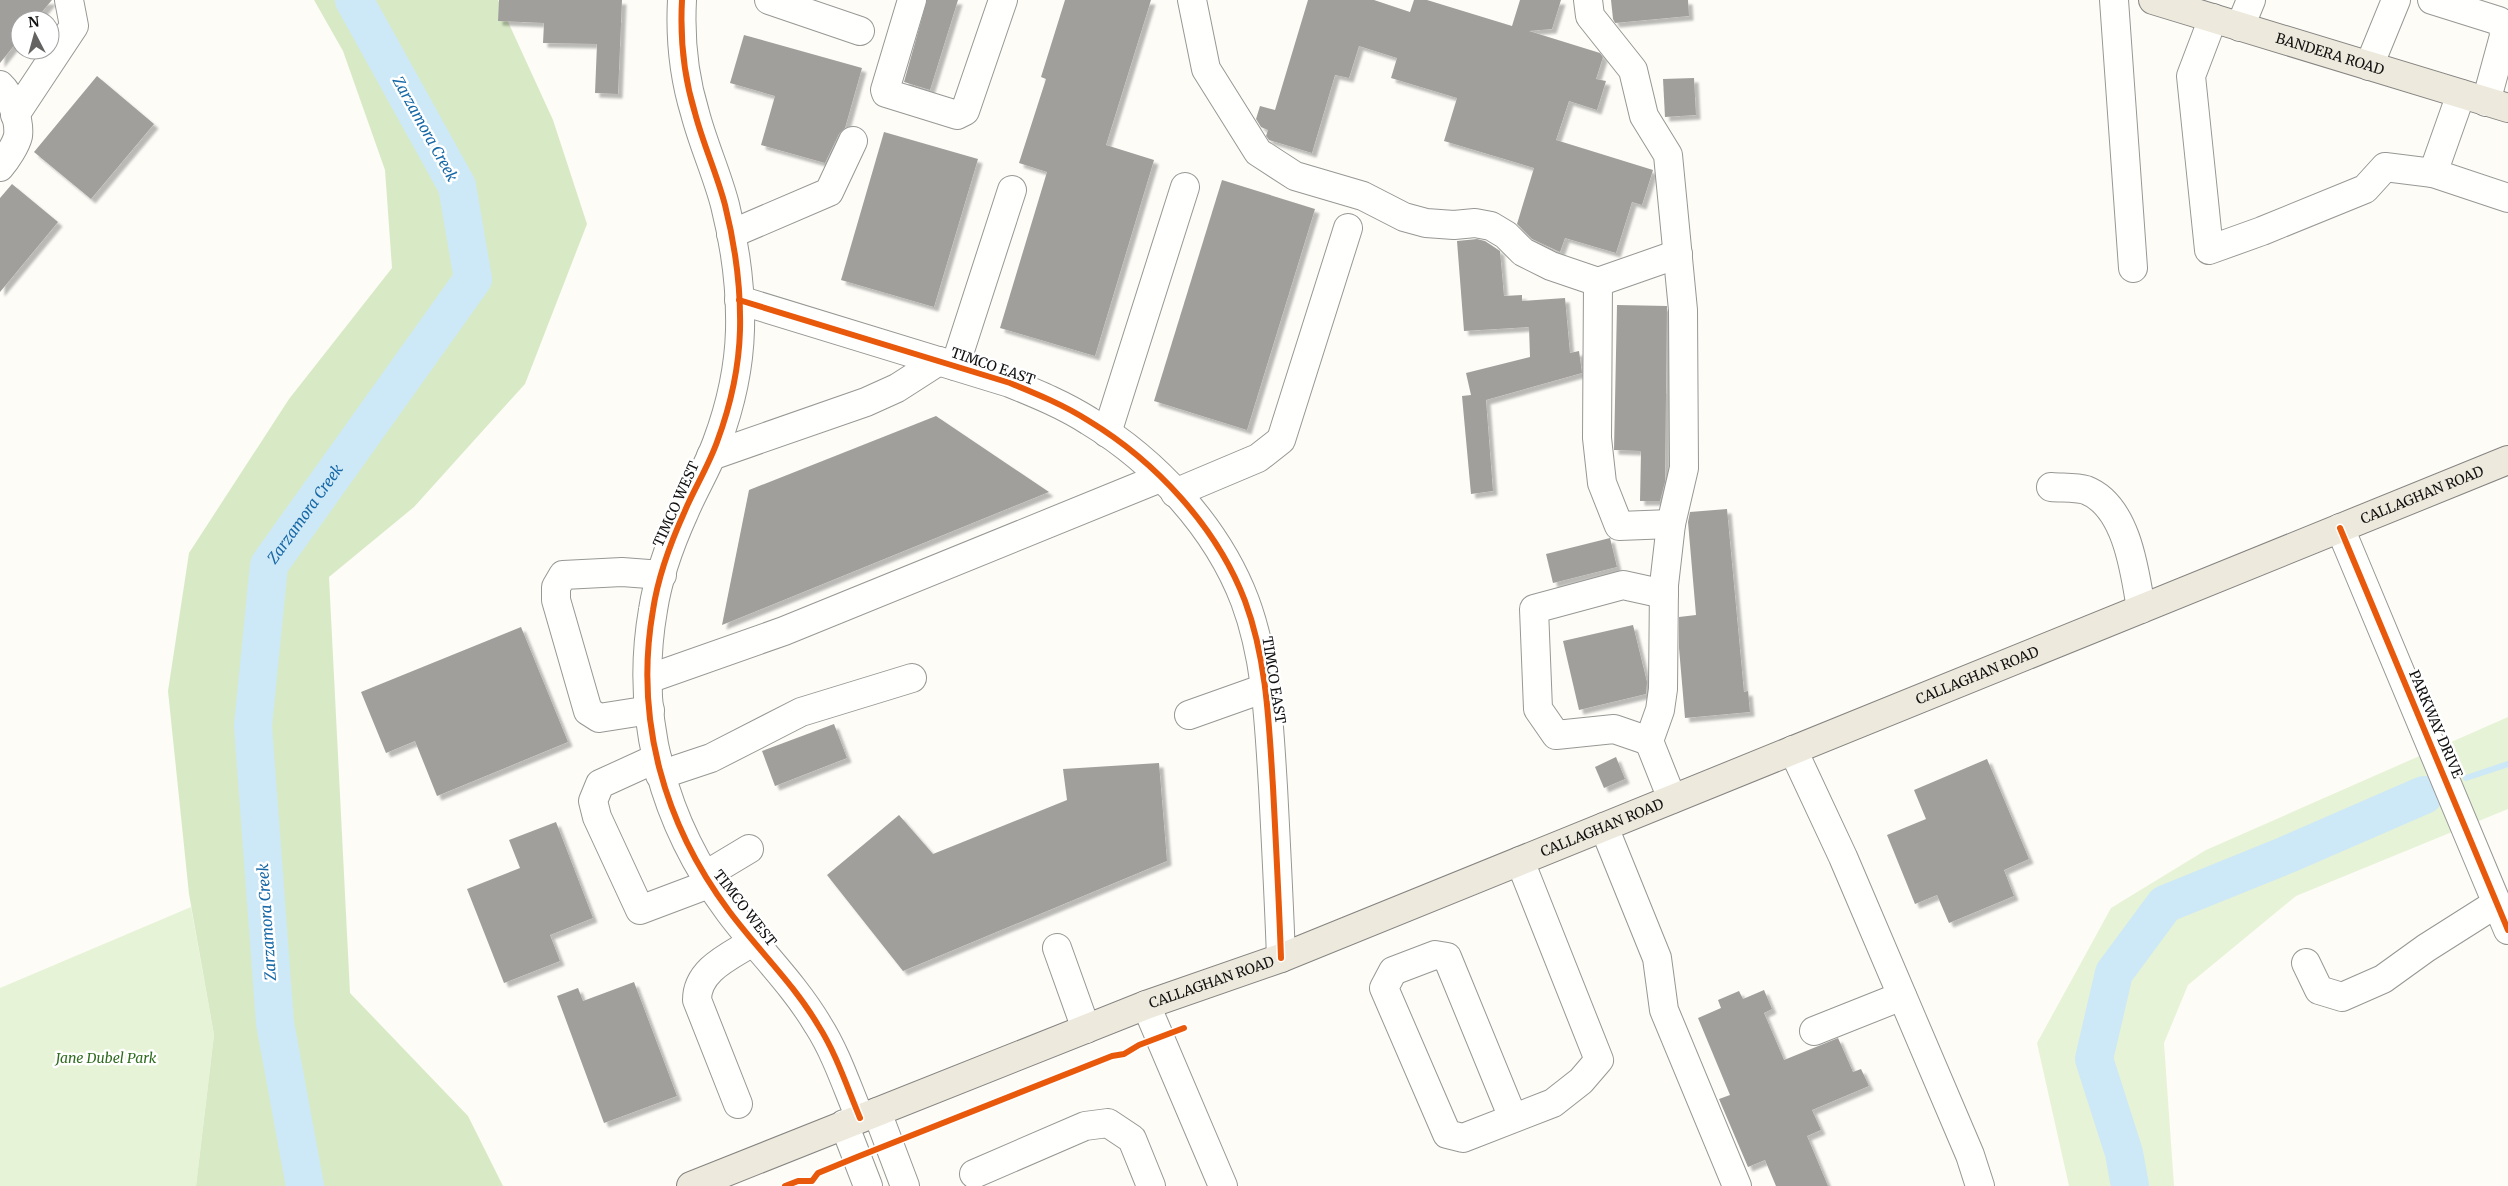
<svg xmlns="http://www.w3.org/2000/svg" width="2508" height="1186" font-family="Merriweather,serif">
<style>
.green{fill:#e7f3d7}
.forest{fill:#d8eac5}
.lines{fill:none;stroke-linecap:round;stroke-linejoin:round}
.stream{stroke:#cde8f7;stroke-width:6}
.river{stroke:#cde8f7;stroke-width:38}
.building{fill:#a19f9c;filter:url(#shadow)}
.minor-casing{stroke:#979795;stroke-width:30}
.major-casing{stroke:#858482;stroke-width:30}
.minor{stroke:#fffffe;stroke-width:28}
.major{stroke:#ede9dc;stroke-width:28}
.cycleway-casing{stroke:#fff;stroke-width:9}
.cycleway{stroke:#e8590c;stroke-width:6}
.labels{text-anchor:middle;stroke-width:5;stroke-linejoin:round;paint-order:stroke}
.street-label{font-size:14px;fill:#111;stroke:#fff}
.park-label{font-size:14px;font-style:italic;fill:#2f6b1f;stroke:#fff}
.water-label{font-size:15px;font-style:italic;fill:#1768a6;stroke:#fff}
</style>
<defs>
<filter id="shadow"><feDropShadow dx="4.5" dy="4.5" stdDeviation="1" flood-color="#0004"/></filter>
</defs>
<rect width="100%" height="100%" fill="#fdfcf7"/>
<!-- green -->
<g class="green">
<path d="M2508 717V809L2296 896 2188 985 2164 1043 2174 1186H2069L2037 1043 2111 908 2206 850Z"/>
<path d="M191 907 214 1035 196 1186H0V988Z"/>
</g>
<!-- forest -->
<path class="forest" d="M314 0H498L553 120 587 224 525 384 414 507 329 577 350 993 468 1116 503 1186H196L214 1035 189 894 168 691 189 553 289 399 392 268 385 170 343 51Z"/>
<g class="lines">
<!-- stream -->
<path class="stream" d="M2466 778 2508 764"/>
<!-- river -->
<g class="river">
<path id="s1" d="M305 1186 275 1023 253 726 269 565 473 279 457 186 354 0"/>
<path d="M2130 1186 2124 1153 2094 1059 2114 973 2165 904 2286 855 2424 795"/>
</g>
</g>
<!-- building -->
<g class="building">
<path d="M0 0H52L35 20H20V38L0 63Z"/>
<path d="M499 0H622L618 94 595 93 597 44 543 43 544 23 498 21Z"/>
<path d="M927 0H958L930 90 904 82Z"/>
<path d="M1065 0H1151L1106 145 1154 160 1095 356 1000 328 1047 172 1019 163 1046 79 1041 77Z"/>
<path d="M1308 0H1374L1410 12 1414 0H1427L1512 26 1520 0H1561L1552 29 1529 31 1600 53 1603 57 1596 79 1606 81 1597 110 1569 101 1556 140 1653 170 1642 205 1632 202 1616 253 1565 238 1560 252 1532 239 1517 224 1534 168 1444 141 1457 98 1391 78 1397 58 1359 46 1349 78 1335 75 1312 153 1269 140 1266 136 1268 130 1261 127 1256 119 1260 106 1275 110Z"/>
<path d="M1611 0H1688L1689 16 1615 23 1613 19Z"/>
<path d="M744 35 862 68 845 128 839 134 825 163 761 145 775 96 730 83Z"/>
<path d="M97 76 154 124 91 199 34 152Z"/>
<path d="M1694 78 1696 115 1665 117 1663 79Z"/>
<path d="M884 132 978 159 934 307 841 280Z"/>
<path d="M1222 180 1315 209 1247 430 1154 401Z"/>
<path d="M12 184 58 222 0 292V198Z"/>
<path d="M1477 239 1485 241 1500 251 1504 296 1522 295V301L1565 298 1570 353 1579 351 1582 373 1486 400 1493 491 1471 494 1462 396 1471 395 1466 373 1530 357 1529 327 1464 331 1457 241Z"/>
<path d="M1617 305 1667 306 1665 482 1660 501H1640L1641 451 1614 450Z"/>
<path d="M936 416 1049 492 722 625 749 490Z"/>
<path d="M1727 509 1744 692 1748 691 1750 712 1685 718 1679 648V617L1696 615 1688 522 1690 512Z"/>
<path d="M1610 538 1617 567 1553 583 1546 554Z"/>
<path d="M1633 625 1647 682 1646 694 1579 710 1563 641Z"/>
<path d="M521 627 568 742 437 796 415 741 386 753 361 692Z"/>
<path d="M834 724 847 758 775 786 762 751Z"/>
<path d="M1616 757 1625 779 1604 788 1595 767Z"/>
<path d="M1987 759 2029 859 2004 870 2014 896 1949 923 1937 895 1915 904 1887 835 1926 819 1914 790Z"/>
<path d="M1159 763 1167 861 903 971 827 875 899 815 933 854 1067 800 1063 769Z"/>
<path d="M556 822 593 918 550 935 560 961 504 983 467 889 520 868 509 840Z"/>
<path d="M634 982 677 1096 604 1123 557 996 578 988 583 1001Z"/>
<path d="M1764 990 1772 1009 1764 1013 1784 1060 1838 1038 1853 1072 1861 1069 1869 1086 1812 1110 1821 1130 1807 1136 1828 1186H1776L1765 1160 1748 1167 1719 1099 1730 1095 1698 1018 1721 1008 1718 1000 1739 991 1743 999Z"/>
</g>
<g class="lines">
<defs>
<g id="minor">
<path d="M682 0C680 37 684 77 695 113 703 144 717 174 725 205 735 245 741 289 740 330 739 368 730 407 717 442 708 467 694 489 684 513 670 544 658 577 653 610 634 719 664 824 729 911 758 950 793 983 818 1025 836 1053 847 1087 860 1118"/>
<path d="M769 0 860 31"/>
<path d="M912 0 885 90 886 93 957 115 965 111 1003 0"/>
<path d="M1192 0 1206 69 1258 152 1295 176 1363 196 1404 217 1426 223 1454 225 1475 223 1491 226 1506 235 1523 252 1551 266 1598 282"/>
<path d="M1588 0 1590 16 1633 70 1644 116 1668 155 1683 310 1684 468 1671 524 1664 585 1663 689 1660 710 1649 741 1672 799"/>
<path d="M2114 0 2133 268"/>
<path d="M2432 0 2499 21 2503 25 2504 36 2486 102"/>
<path d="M2213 18 2191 76 2209 250 2262 231 2365 189 2385 167 2433 173 2508 198"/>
<path d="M2240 27 2251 0"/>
<path d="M2369 66 2396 0"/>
<path d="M0 85C11 95 20 121 18 136 16 145 6 160 0 167"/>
<path d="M15 115 74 26 69 0"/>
<path d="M2433 173 2461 94"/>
<path d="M731 234 829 192 853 141"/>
<path d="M739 300 1010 383C1037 394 1064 405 1089 421 1155 461 1217 527 1245 601 1267 660 1269 725 1273 787 1276 844 1279 901 1281 958"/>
<path d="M955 366 1012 190"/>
<path d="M1107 433 1185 187"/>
<path d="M711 456 866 402 897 388 939 361"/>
<path d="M2051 487C2062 488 2076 487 2086 490 2127 506 2135 572 2141 609"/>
<path d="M1175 493 1258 458 1281 440 1348 228"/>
<path d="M1671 524 1619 526 1602 483 1597 438 1598 282 1678 254"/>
<path d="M2340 528 2508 930"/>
<path d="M648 679 784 631 1160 478"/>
<path d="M650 710 599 718 588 711 556 600V587L563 575 622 572 662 575"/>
<path d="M1189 715 1265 688"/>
<path d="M1649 741 1614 729 1556 735 1538 709 1534 609 1623 585 1664 594"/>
<path d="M1793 750 1843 857 1970 1155 1980 1186"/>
<path d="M657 758 600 784 593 801 597 817 640 910 709 884"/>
<path d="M660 775 711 758 801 712 912 678"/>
<path d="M1604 827 1657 958 1664 1010 1737 1186"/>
<path d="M704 876 749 849"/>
<path d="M1057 948 1086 1029"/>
<path d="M2306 963 2319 990 2342 997 2383 979 2426 948 2497 903"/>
<path d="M1146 1005 1223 1186"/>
<path d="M1814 1031 1902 996"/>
<path d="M738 1104 697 1000C697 969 731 956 754 941"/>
<path d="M877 1112 905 1186"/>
<path d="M1513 1118 1447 957 1435 955 1393 971 1384 988 1447 1134 1463 1138 1553 1103 1581 1081 1599 1060 1520 861"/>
<path d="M844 1124 868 1186"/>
<path d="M974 1174 1085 1126 1108 1123 1132 1139 1151 1186"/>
</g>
<g id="major">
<path id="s2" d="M2153 0 2508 108"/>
<path id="s3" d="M691 1186 1146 1005 1281 958 2508 460"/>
</g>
</defs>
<!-- minor casing -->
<use href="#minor" class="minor-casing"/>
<!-- major casing -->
<use href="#major" class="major-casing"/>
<!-- minor -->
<use href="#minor" class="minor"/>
<!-- major -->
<use href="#major" class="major"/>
<defs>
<g id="cycleway">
<path d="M682 0C680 37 684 77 695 113 703 144 717 174 725 205 735 245 741 289 740 330 739 368 730 407 717 442 708 467 694 489 684 513 670 544 658 577 653 610 634 719 664 824 729 911 758 950 793 983 818 1025 836 1053 847 1087 860 1118"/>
<path d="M739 300 1010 383C1037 394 1064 405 1089 421 1155 461 1217 527 1245 601 1267 660 1269 725 1273 787 1276 844 1279 901 1281 958"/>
<path d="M2340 528 2508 930"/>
<path d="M785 1186 798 1181H812L818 1173 857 1157 1112 1056 1124 1054 1139 1045 1184 1028"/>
</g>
</defs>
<!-- cycleway casing -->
<use href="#cycleway" class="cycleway-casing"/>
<!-- cycleway -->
<use href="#cycleway" class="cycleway"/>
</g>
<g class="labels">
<!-- street labels -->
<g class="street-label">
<text dy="5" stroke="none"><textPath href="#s2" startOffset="185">BANDERA ROAD</textPath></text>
<text transform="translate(993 366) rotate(19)" y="5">TIMCO EAST</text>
<text dy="5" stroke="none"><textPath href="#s3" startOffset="1864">CALLAGHAN ROAD</textPath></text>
<text transform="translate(676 504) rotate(-66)" y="5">TIMCO WEST</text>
<text dy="5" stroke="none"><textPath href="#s3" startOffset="1384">CALLAGHAN ROAD</textPath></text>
<text transform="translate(1274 680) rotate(81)" y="5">TIMCO EAST</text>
<text transform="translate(2436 724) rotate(67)" y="5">PARKWAY DRIVE</text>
<text dy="5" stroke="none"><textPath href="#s3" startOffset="979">CALLAGHAN ROAD</textPath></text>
<text transform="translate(745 908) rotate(52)" y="5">TIMCO WEST</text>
<text dy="5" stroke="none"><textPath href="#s3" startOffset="559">CALLAGHAN ROAD</textPath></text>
</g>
<!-- park labels -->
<g class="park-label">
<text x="106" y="1063">Jane Dubel Park</text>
</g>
<!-- water labels -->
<g class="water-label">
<text transform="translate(425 129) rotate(61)" y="5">Zarzamora Creek</text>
<text dy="5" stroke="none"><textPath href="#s1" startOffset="688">Zarzamora Creek</textPath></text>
<text transform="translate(267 922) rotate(-94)" y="5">Zarzamora Creek</text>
</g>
</g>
<!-- north arrow -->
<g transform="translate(35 35) rotate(354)"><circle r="24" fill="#ffffff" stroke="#a0a0a0"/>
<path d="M0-4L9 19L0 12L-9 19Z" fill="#646362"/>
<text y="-8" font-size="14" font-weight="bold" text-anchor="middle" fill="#111111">N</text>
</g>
</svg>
